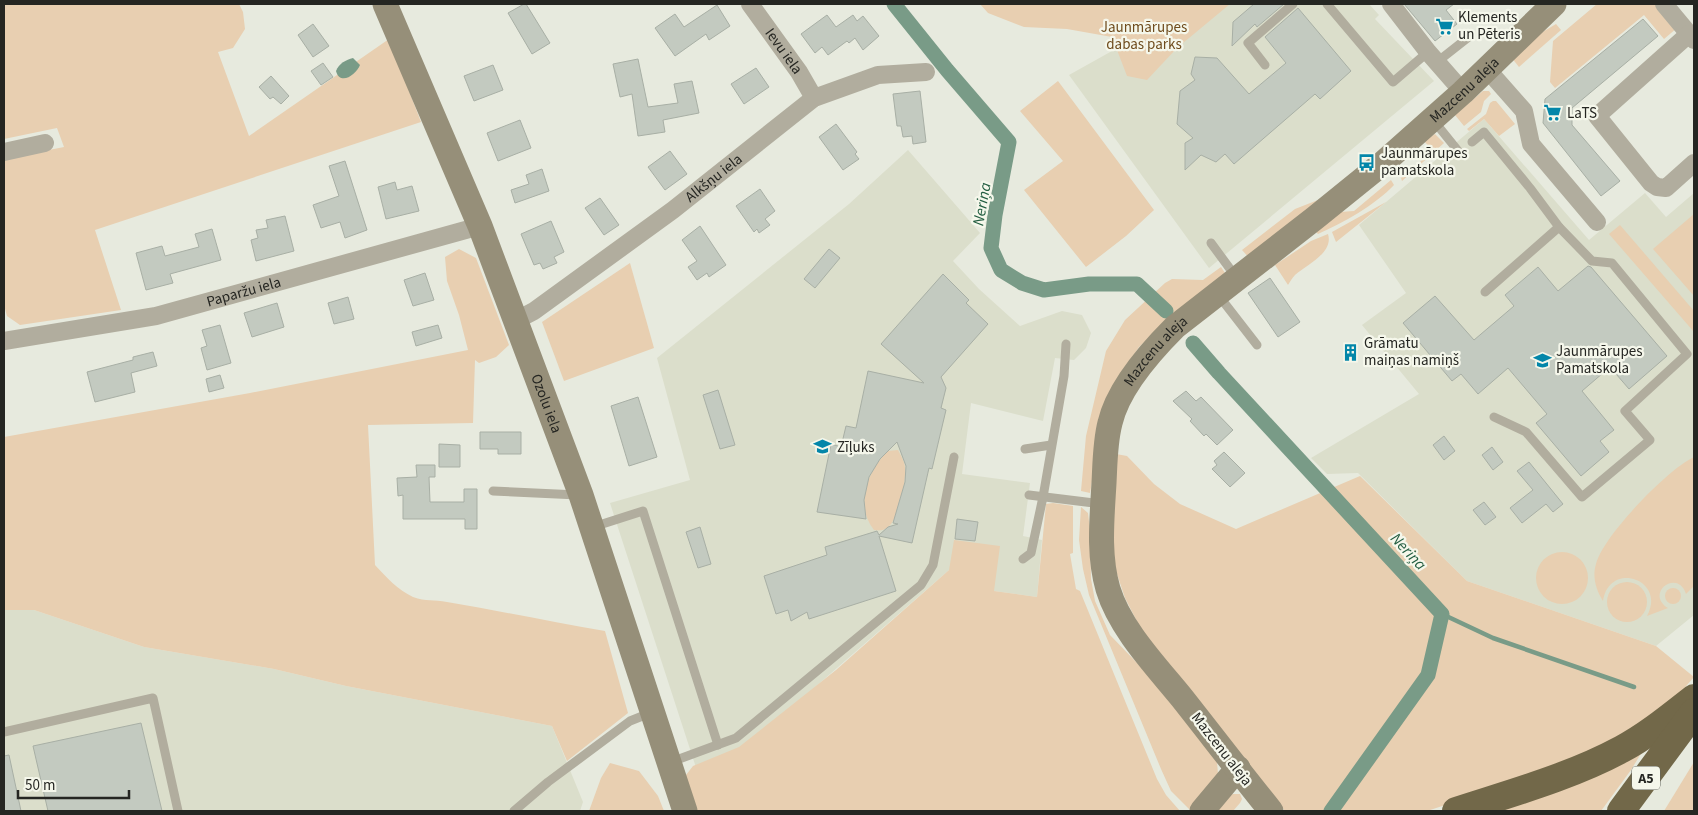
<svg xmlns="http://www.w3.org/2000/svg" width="1698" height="815" font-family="'Source Sans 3',sans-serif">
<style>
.built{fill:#dbdecb}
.green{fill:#e8cfb1}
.water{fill:#799b87}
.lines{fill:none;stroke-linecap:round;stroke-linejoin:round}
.stream{stroke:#799b87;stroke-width:4.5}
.canal{stroke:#799b87;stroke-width:15}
.building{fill:#c3cac0;stroke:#a8afa5}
.lane{stroke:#b1ad9e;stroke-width:9}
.street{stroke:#b1ad9e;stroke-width:18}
.secondary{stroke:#968f79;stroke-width:25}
.highway{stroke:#726849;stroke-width:28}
.labels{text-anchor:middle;stroke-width:4.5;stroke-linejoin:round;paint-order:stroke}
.shield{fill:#f5f7eb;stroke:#63655e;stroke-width:1}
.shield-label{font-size:14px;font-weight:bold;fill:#252622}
.poi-label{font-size:15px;fill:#252622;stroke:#f5f7eb;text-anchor:start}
.park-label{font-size:15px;fill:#6f4c1d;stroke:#f5f7eb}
.street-label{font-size:15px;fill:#252622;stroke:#f5f7eb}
.water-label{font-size:16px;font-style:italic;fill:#225d40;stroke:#f5f7eb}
</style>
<rect width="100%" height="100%" fill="#e7eade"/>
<!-- built -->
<g class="built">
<path d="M1196 4H1369L1379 15 1375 19 1434 81 1209 268 1069 75Z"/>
<path d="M1484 119 1589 240 1645 193 1666 217 1694 193V615L1656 646 1467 581 1358 473 1327 474 1311 458 1419 394 1362 325 1406 293 1359 225Z"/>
<path d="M908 150 980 233 953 261 979 289 1020 326 1062 311 1082 315 1091 333 1086 348 1074 360 1055 358 1043 421 971 403 962 474 1030 483 1023 536 1042 540 1037 597 994 591 949 570 702 786 610 503 690 480 657 358 849 204Z"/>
<path d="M4 610H34L144 647 274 669 346 686 552 726 583 802 580 811H4Z"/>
</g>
<!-- green -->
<g class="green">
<path d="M4 4H239L243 12 245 29 233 48 218 52 249 136 389 39 421 122 95 230 121 310 20 325 7 316 4 305V159L64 147 57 128 4 139Z"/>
<path d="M980 4H1230L1177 48 1147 80 1127 76 1112 37 1067 29 1024 27 988 13Z"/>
<path d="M1597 4H1657L1677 28 1664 39 1644 15 1555 88 1550 82 1553 41Z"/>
<path d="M1556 24 1561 30 1519 67 1511 57 1534 37Z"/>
<path d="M1058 81 1154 210 1126 236 1086 267 1024 190 1063 161 1020 111Z"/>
<path d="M1483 91H1489L1491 94 1484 101 1481 112 1464 126 1455 115Z"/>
<path d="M1493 101H1496L1515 124 1499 136 1484 119 1469 131 1467 129 1486 114 1490 103Z"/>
<path d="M1435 134 1444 143 1402 181 1401 178 1433 151 1424 141Z"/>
<path d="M1391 180 1394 185C1375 205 1343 223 1318 234L1316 232 1340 212 1354 211Z"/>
<path d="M1323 198 1251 260 1242 250 1295 209Z"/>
<path d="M1386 202 1336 242 1332 232Z"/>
<path d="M1694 214V296L1653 249Z"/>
<path d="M1620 225 1694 311V332L1609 234Z"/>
<path d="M1328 234C1334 253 1306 265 1295 275 1292 278 1290 282 1288 285L1275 265 1311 241Z"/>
<path d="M459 249 476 258 509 345 496 357 479 363 475 360 473 423 368 425 375 565C386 577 398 590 413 597 426 602 434 599 447 602 500 611 552 622 605 631L628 713 567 761 552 726 346 686 274 669 144 647 34 610H4V437L250 393 468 350 459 315 447 281 445 257Z"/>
<path d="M630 263 654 348 564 381 542 322Z"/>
<path d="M1221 267 1225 273 1179 311 1139 347 1116 383 1104 414 1090 493 1081 491 1086 436 1106 351 1125 320 1165 283 1172 279 1203 280Z"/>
<path d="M898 450C901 456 905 462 905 468 906 482 899 523 885 529 882 531 877 530 874 530 854 505 868 470 888 451Z"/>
<path d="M1116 454 1127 456 1154 484 1180 504 1236 529 1360 476 1467 581 1656 646 1694 677 1667 708 1634 731 1544 773 1427 811H1285L1182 683 1150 647 1125 598 1114 565 1111 524Z"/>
<path d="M1694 457V586L1686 594C1678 568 1644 593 1668 608L1647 616C1667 579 1609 560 1603 601 1596 590 1592 577 1596 564 1603 536 1668 469 1694 457Z"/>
<path d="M1053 503 1073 506V553L1070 554 1076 589 1080 591 1157 779 1166 795 1180 811H693L686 788V775L693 766 739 747 836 670 949 570 954 540 1000 546 994 591 1037 597 1046 504Z"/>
<path d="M1081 507 1088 513 1090 530 1091 579 1095 601 1110 635 1168 695 1217 762 1218 774 1191 811 1171 791 1161 769 1089 595 1083 569 1079 540Z"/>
<circle cx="1562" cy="578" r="26"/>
<circle cx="1627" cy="602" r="20"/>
<circle cx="1673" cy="596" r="8"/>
<path d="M1645 747 1631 770 1601 811H1482Z"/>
<path d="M1694 762V811H1664Z"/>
<path d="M610 763 639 771 658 796 664 811H589L601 778Z"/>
<path d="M1233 794H1240L1242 799 1240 803 1233 811H1211L1224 797Z"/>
</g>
<!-- water -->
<path class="water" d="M353 58 360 65C356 75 340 86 336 71 339 63 346 60 353 58Z"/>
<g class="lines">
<!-- stream -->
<path class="stream" d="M1442 614 1493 638 1634 687"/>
<!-- canal -->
<g class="canal">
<path d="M894 4 947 70 1009 142 995 215 991 248 1001 270 1022 283 1044 290 1089 284H1137L1166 311"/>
<path d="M1193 343 1219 373 1442 614 1428 675 1331 811"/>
</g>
</g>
<!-- building -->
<g class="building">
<path d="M524 4H526L550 43 532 54 508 13Z"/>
<path d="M1254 4H1284L1257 27 1255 24 1232 46 1233 22Z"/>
<path d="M1404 4H1454L1446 10 1457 24 1435 41Z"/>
<path d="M717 5 730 26 709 40 706 34 675 56 655 28 675 14 684 27Z"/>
<path d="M1298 8 1351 71 1320 99 1315 94 1234 164 1225 154 1216 162 1201 155 1185 170V143L1193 138 1177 124 1180 91 1195 80 1191 74 1195 57 1217 58 1249 94 1286 63 1265 37Z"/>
<path d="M827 15 836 27 853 15 857 21 863 16 879 36 863 50 855 38 849 43 847 41 828 55 822 47 815 53 801 34Z"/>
<path d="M1643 19 1658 36 1572 108V125L1620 181 1601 196 1543 123 1545 99Z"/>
<path d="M313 24 329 46 313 57 298 35Z"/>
<path d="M638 59 648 107 678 103 674 84 692 81 699 113 663 120 665 132 638 136 632 94 620 97 613 64Z"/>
<path d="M323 63 333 77 321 85 311 71Z"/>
<path d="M493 65 503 90 474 101 464 76Z"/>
<path d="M756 68 769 87 744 104 731 84Z"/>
<path d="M271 76 289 96 281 104 273 97 270 99 259 87Z"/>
<path d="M920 91 926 142 913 144 912 136 903 137 901 126H897L893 94Z"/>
<path d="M520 120 531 148 498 161 487 133Z"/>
<path d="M836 124 857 152 855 154 859 159 843 170 819 137Z"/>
<path d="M670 151 687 174 665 190 648 167Z"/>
<path d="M345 161 367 230 345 238 340 222 321 228 313 205 339 196 329 166Z"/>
<path d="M542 169 549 191 515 203 511 190 529 184 526 175Z"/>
<path d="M395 182 397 190 412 186 419 211 386 219 378 187Z"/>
<path d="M760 189 775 211 765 219 770 225 759 233 757 229 754 232 736 206Z"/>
<path d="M600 198 619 225 604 235 585 208Z"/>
<path d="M285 216 294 251 256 261 251 240 258 238 256 230 268 228 266 220Z"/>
<path d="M551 221 564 252 554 257 557 263 543 269 540 263 534 265 521 234Z"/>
<path d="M700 226 726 265 709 277 707 273 697 280 688 267 697 261 682 240Z"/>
<path d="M212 229 221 260 170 274 173 283 146 290 136 253 162 246 165 256 199 247 195 234Z"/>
<path d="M829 249 840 258 815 288 804 279Z"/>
<path d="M1588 266 1591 267 1667 356 1629 389 1610 367 1582 391 1614 430 1600 441 1609 452 1581 476 1536 423 1547 414 1508 368 1478 394 1461 374 1452 381 1403 323 1435 296 1474 340 1514 306 1505 295 1538 267 1558 291Z"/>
<path d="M425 273 434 300 413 306 404 280Z"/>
<path d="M943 274 969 300 966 303 988 324 941 377 946 388 941 408 946 410 932 469 929 468 912 543 879 536 896 591 809 619 807 612 791 621 788 610 776 614 764 576 827 555 825 547 877 531 879 535 888 527 898 524 893 523 905 482 906 466 897 442 880 459 869 477 864 500 866 519 817 512 831 444 841 447 846 426 856 428 868 371 924 383 881 344Z"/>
<path d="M1270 278 1300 322 1278 337 1248 293Z"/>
<path d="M348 297 354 319 334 324 328 303Z"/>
<path d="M277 303 284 327 252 337 244 313Z"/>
<path d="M220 325 231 363 207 370 201 348 207 346 202 330Z"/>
<path d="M438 325 442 338 416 346 412 332Z"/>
<path d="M153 352 157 366 131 373 135 392 95 402 87 372 133 360V357Z"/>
<path d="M220 375 224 388 209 392 206 379Z"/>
<path d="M718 390 735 445 720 449 703 395Z"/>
<path d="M1186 391 1196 401 1201 397 1233 430 1217 445 1206 434 1204 436 1190 421 1192 419 1173 401Z"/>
<path d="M638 397 657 457 629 466 611 406Z"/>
<path d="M480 432H521V454H498V449H480Z"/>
<path d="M1444 436 1455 451 1444 460 1433 445Z"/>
<path d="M439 444 460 445V467H439Z"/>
<path d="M1492 447 1503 462 1493 470 1482 455Z"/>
<path d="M1224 452 1245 473 1230 487 1212 469 1217 465 1214 461Z"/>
<path d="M1529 462 1563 504 1553 512 1546 504 1522 523 1510 508 1533 490 1517 471Z"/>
<path d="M416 465H435V477H429L430 502H464V489H477V529H465V519H403V495L398 496 397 478 417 477Z"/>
<path d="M1484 502 1496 517 1485 525 1473 510Z"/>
<path d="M957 519 978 522 975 541 955 539Z"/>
<path d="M700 527 711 564 698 568 686 532Z"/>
<path d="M141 723 162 811H48L33 746Z"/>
<path d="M9 755 21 811H4V756Z"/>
</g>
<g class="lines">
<!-- lane -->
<g class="lane">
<path d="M1327 4 1393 82 1428 52"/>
<path d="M1437 62 1470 36"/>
<path d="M1265 65 1248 43 1293 4"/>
<path d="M1434 121 1459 152"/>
<path d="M1472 142 1484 132 1530 188 1559 227 1592 261 1612 263 1687 354 1625 411 1650 440 1582 497 1526 432 1494 417"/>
<path d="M1211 243 1236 277"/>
<path d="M1485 292 1559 227"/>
<path d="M1219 296 1257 345"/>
<path d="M1025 449 1051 445"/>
<path d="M493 491 578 495"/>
<path d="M1029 495 1102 504"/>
<path d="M593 527 643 511 718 745"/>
<path d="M1023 559 1031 553 1043 497 1064 376 1066 344"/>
<path d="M4 732 153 698 178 811"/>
<path d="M671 762 736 738 921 585 933 565 954 457"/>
<path d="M514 811 548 782 630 721 650 713"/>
</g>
<!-- street -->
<g class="street">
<path id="s1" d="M750 4 799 72 814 98"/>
<path d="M1391 4 1428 52 1463 92"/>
<path d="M1664 4 1694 40"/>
<path d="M1689 34 1597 116 1651 183 1657 187 1666 188 1694 163"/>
<path d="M1486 68 1524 111 1531 144 1597 222"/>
<path d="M4 152 45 143"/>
<path id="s2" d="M515 321 534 311 673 210 814 98 878 75 926 72"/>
<path id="s3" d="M4 341 156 316 480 226"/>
</g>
<!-- secondary -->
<g class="secondary">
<path id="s4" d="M385 4 480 226 581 495 685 811"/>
<path d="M1202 811 1238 768"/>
<path id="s5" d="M1271 811C1241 774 1212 736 1182 698 1156 666 1120 629 1108 589 1098 555 1102 518 1104 483 1105 464 1105 442 1110 423 1118 388 1150 352 1175 327L1315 218 1383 163 1463 92 1554 4"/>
</g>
<!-- highway -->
<g class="highway">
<path d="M1456 811C1511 793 1570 777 1622 749 1648 735 1671 716 1694 698"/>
<path d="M1621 811 1694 712"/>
</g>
</g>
<!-- icons -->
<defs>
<symbol id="supermarket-bare" viewBox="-9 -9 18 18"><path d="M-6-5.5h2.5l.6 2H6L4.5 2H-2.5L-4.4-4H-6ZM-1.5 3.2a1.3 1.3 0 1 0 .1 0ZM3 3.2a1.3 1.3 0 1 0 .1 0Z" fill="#0386a9" stroke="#f5f7eb" stroke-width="2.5" paint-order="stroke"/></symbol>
<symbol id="bus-bare" viewBox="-9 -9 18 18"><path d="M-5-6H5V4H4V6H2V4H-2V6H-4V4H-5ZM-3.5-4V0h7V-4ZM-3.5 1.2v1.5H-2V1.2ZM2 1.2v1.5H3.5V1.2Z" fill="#0386a9" stroke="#f5f7eb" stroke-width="2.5" paint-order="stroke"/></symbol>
<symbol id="building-bare" viewBox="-9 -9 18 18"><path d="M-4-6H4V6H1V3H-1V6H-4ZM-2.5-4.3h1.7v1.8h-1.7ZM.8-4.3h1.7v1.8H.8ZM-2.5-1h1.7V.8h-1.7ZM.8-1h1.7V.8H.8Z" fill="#0386a9" stroke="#f5f7eb" stroke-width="2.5" paint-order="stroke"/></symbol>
<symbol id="school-bare" viewBox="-9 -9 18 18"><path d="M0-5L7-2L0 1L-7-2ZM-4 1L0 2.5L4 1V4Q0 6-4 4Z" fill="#0386a9" stroke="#f5f7eb" stroke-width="2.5" paint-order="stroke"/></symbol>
</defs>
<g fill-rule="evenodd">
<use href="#supermarket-bare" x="1432" y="14" width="25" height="25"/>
<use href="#supermarket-bare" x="1540" y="100" width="25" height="25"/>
<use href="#bus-bare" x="1354" y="150" width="25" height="25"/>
<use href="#building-bare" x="1338" y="340" width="25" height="25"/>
<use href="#school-bare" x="1530" y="348" width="25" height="25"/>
<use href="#school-bare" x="810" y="434" width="25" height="25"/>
</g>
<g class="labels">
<!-- shield labels -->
<rect class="shield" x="1632" y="766.5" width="28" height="23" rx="4"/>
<g class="shield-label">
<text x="1646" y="783">A5</text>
</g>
<!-- poi labels -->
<g class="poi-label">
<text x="1458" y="22">Klements<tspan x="1458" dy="17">un Pēteris</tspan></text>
<text x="1567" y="118">LaTS</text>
<text x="1381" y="158">Jaunmārupes<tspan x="1381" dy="17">pamatskola</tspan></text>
<text x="1364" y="348">Grāmatu<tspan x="1364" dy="17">maiņas namiņš</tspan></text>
<text x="1556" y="356">Jaunmārupes<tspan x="1556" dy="17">Pamatskola</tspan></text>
<text x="837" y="452">Zīļuks</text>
</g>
<!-- park labels -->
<g class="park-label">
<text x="1144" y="32">Jaunmārupes<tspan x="1144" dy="17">dabas parks</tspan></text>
</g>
<!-- street labels -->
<g class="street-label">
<text dy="5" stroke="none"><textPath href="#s1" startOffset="58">Ievu iela</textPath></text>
<text dy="5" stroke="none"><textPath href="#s5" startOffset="935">Mazcenu aleja</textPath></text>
<text dy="5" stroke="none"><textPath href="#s2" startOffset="245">Alkšņu iela</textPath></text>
<text dy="5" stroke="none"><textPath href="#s3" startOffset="245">Paparžu iela</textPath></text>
<text dy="5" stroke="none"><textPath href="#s5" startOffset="530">Mazcenu aleja</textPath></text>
<text dy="5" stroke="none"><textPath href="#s4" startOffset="431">Ozolu iela</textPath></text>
<text transform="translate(1222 749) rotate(52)" y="5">Mazcenu aleja</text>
</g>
<!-- water labels -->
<g class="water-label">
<text transform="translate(981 204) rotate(-80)" y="6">Neriņa</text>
<text transform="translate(1409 551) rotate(47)" y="6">Neriņa</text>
</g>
</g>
<!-- border -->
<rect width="1698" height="815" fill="none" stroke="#252622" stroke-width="10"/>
<!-- scale -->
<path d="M18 790v8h111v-8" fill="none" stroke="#252622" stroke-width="2.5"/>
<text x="25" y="790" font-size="15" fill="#252622" stroke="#f5f7eb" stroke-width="4" paint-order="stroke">50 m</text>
</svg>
